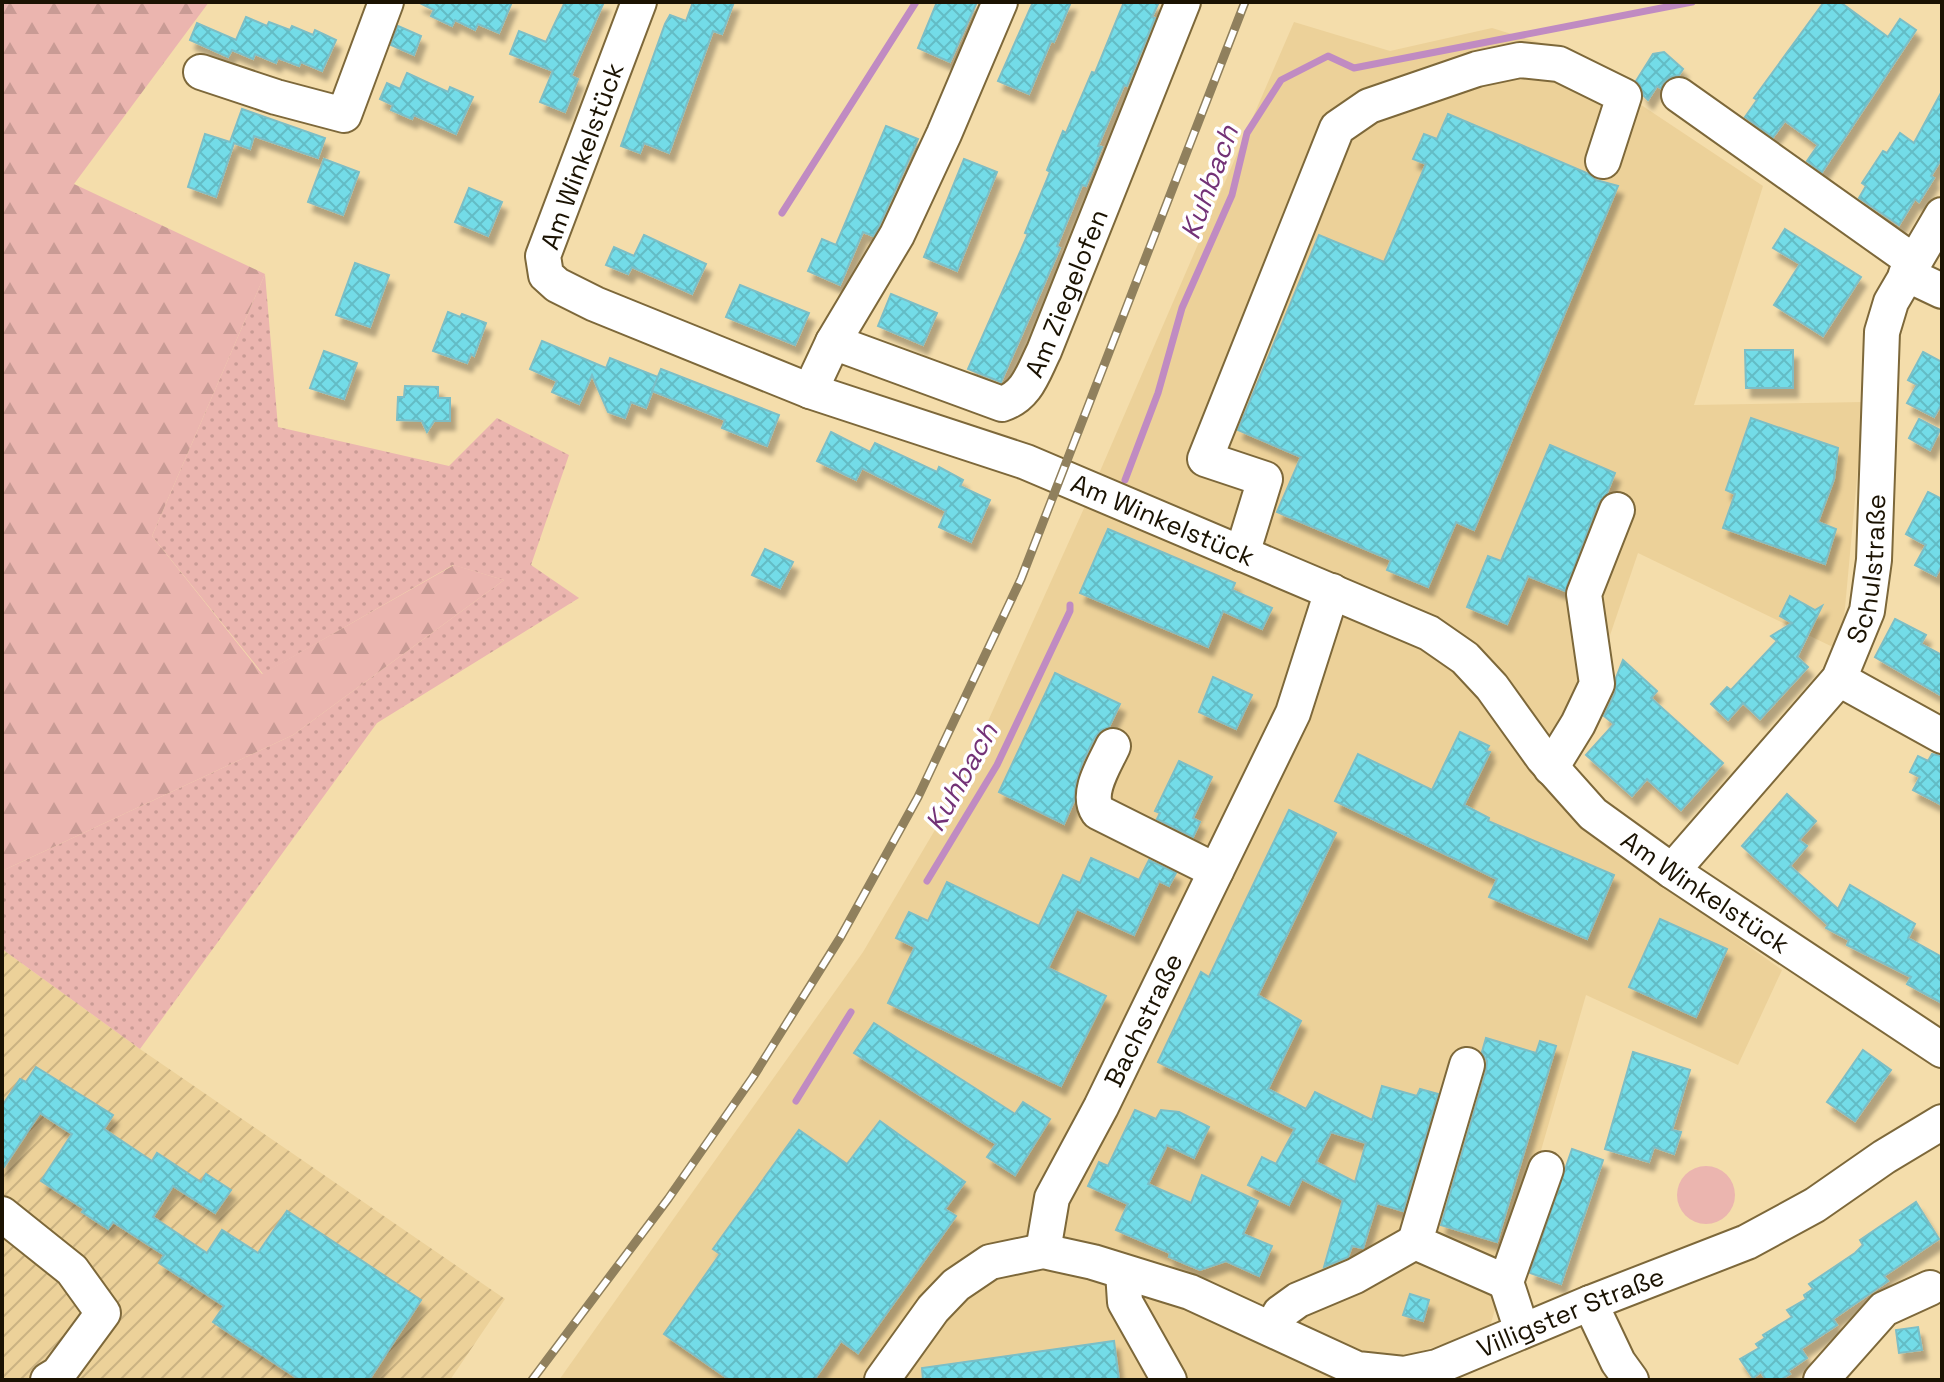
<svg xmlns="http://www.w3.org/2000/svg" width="1944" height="1382" font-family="'Space Grotesk',sans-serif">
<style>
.built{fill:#ecd199}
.industrial{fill:url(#industrial-furrows)}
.grass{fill:url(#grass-dots)}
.forest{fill:url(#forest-firs)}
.pitch{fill:#ebb5af}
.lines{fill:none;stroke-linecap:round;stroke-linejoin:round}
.stream{stroke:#c08bc2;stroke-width:7}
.building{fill:url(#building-cross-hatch);stroke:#7bbec6;stroke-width:2;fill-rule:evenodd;filter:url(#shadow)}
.minor-casing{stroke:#7d683a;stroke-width:38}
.minor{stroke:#fff;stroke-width:34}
.rail-casing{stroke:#90805d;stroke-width:9}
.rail{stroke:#fff;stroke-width:6;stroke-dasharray:18;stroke-linecap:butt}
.labels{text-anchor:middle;stroke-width:7;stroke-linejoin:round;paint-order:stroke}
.street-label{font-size:26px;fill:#1a1202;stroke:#fff}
.water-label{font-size:28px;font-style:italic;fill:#733276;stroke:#fff}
</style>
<defs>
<pattern id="industrial-furrows" width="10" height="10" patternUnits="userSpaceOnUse" patternTransform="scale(2)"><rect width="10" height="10" fill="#ecd199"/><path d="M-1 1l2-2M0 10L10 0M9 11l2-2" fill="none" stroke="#cab282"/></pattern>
<pattern id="grass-dots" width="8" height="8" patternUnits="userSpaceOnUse" patternTransform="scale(2)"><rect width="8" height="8" fill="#ebb5af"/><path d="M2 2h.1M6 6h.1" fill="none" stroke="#c99b95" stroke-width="1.8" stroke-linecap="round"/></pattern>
<pattern id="forest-firs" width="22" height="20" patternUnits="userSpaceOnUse" patternTransform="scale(2)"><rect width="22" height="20" fill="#ebb5af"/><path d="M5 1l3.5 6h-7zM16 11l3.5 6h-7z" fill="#c99b95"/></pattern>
<pattern id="building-cross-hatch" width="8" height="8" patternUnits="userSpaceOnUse" patternTransform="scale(2)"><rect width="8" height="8" fill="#73dce8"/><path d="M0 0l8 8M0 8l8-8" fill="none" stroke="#63bcc5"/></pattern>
<filter id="shadow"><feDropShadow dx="5" dy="9" stdDeviation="2" flood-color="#0004"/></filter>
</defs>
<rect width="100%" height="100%" fill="#f4ddab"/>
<!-- built -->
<path class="built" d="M1294 22 1390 51 1492 28 1554 47 1763 186 1694 405 1864 402 1841 651 1638 553 1557 791 1599 840 1782 970 1738 1065 1586 995 1489 1330 1389 1361 1376 1380H559L863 952 952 801 1085 506Z"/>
<!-- industrial -->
<path class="industrial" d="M2 949 140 1049 505 1299 450 1380H2Z"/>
<!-- grass -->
<path class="grass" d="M265 274 278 427 449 466 497 418 569 455 531 565 579 598 377 723 140 1049 2 949V871L293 735 504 580 453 565 263 674 152 536Z"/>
<!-- forest -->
<path class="forest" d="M2 2H209L74 184 265 274 152 536 262 674 454 565 504 580 293 735 2 871Z"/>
<!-- pitch -->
<circle class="pitch" cx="1706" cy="1195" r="29"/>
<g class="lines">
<!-- stream -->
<g class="stream">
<path d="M782 213 916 2"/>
<path d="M1125 480 1158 393 1182 308 1232 195 1247 133 1281 80 1328 56 1354 68 1692 2"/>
<path d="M927 881 997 765 1070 611V605"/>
<path d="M796 1101 851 1012"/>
</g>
</g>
<!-- building -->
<g class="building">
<path d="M418 2H512L499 33 478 24 475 30 455 20 452 26 431 16 434 10Z"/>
<path d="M565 2H604L571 76 578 79 565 112 540 102 553 71 510 54 519 31 546 42Z"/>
<path d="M693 2H734L722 34 713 31 669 153 644 143 640 153 621 146 665 24 670 15 686 21Z"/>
<path d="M937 2H977L950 62 918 48Z"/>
<path d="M1033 2H1071L1054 42 1051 41 1029 94 998 81Z"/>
<path d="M1124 2H1159L1152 17 1155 18 1127 86 1124 85 1098 146 1102 147 1086 186 1082 185 1057 246 1060 248 1001 382 968 369 1028 234 1025 233 1050 172 1047 170 1063 131 1066 133 1092 72 1095 73Z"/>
<path d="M1824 2H1840L1888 37 1900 19 1916 30 1822 172 1807 161 1818 145 1785 121 1773 137 1745 117 1757 100 1754 98Z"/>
<path d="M246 17 267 26 269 22 290 30 292 26 313 35 315 30 336 40 322 71 301 62 299 66 278 58 276 63 255 54 253 59 232 50 228 57 190 40 197 23 236 40Z"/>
<path d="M398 26 421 36 414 55 391 45Z"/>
<path d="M1664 52 1683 69 1679 75 1670 77 1663 83 1661 88 1657 86 1648 100 1644 96 1640 85 1636 81 1653 54Z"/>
<path d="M407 73 448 92 450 87 473 97 456 134 414 115 412 119 391 110 393 105 380 99 387 83 400 89Z"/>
<path d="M1942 91V158L1931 176 1934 178 1919 202 1915 199 1899 225 1859 198 1866 186 1862 183 1883 151 1887 153 1900 133 1914 143Z"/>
<path d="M242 109 325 138 318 158 254 136 250 149 234 143 216 197 188 187 205 134 230 142Z"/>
<path d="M1448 114 1587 173 1596 180 1618 186 1474 530 1456 522 1428 587 1387 570 1391 560 1277 512 1301 457 1238 430 1319 235 1384 262 1426 164 1413 159 1424 134 1437 139Z"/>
<path d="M886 126 918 139 879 226 873 236 863 232 840 285 808 271 822 239 836 245Z"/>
<path d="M324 159 359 172 343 215 308 202Z"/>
<path d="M964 159 997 172 957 271 924 257Z"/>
<path d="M469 188 502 202 488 236 455 222Z"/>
<path d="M1785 229 1861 277 1823 336 1774 305 1800 264 1773 248Z"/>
<path d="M644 235 706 264 692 294 632 267 628 274 606 265 614 247 634 256Z"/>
<path d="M355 263 389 275 370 327 336 315Z"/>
<path d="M740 285 809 313 795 345 726 317Z"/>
<path d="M891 294 937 313 923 345 878 326Z"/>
<path d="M448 312 460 317 462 314 486 323 474 356 471 354 467 363 433 351Z"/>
<path d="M542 341 606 368 610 358 658 377 646 408 631 402 625 418 608 412 592 375 579 404 552 392 557 381 530 369Z"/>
<path d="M1745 350H1793V388H1746Z"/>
<path d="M324 351 357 363 344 399 310 388Z"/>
<path d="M1923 352 1942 362V403L1934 417 1907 403 1917 385 1908 380Z"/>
<path d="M661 369 779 415 767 446 722 428 725 420 652 391Z"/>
<path d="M405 386 438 387V398H450V421H434L427 432 422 421 397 420 398 397H404Z"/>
<path d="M1751 418 1838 448 1834 479 1818 522 1836 529 1825 564 1723 528 1735 494 1726 490Z"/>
<path d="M1919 419 1940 430 1930 450 1909 438Z"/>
<path d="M831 432 870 452 875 443 937 472 939 467 963 480 960 486 990 500 971 542 939 527 946 511 862 468 856 480 817 461Z"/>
<path d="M1550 445 1615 473 1607 493 1598 503 1565 591 1528 576 1507 624 1467 607 1488 556 1501 561Z"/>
<path d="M1928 492 1942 499V565L1936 576 1915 565 1926 545 1906 534Z"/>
<path d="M1108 529 1235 583 1232 590 1272 608 1262 629 1223 611 1208 647 1080 593Z"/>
<path d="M765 549 793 562 780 588 752 575Z"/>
<path d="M1790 596 1815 610 1822 606 1797 657 1808 667 1760 719 1743 703 1728 720 1711 704 1727 687 1731 690 1777 641 1771 636 1792 623 1780 616Z"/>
<path d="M1895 619 1926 635 1921 644 1942 655V696L1875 657Z"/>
<path d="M1623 660 1657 691 1651 698 1723 763 1681 810 1647 779 1632 796 1586 755 1614 724 1604 716 1615 693 1616 678Z"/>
<path d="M1055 673 1120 704 1109 727 1101 730 1095 737 1083 761 1076 782 1074 801 1064 824 999 792Z"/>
<path d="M1213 677 1252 695 1236 729 1199 712Z"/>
<path d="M1460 732 1489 746 1486 751 1490 752 1464 805 1489 818 1488 821 1614 875 1587 939 1489 897 1497 879 1335 801 1358 754 1432 790Z"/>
<path d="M1932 754 1942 756V805L1913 790 1920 777 1910 772 1918 756 1928 761Z"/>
<path d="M1179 761 1212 777 1193 818 1200 822 1193 837 1157 819 1160 813 1155 811Z"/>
<path d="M1787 794 1816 821 1799 840 1807 846 1790 866 1838 909 1850 885 1915 924 1908 938 1942 957V1003L1907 984 1911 977 1847 945 1849 940 1826 928 1828 925 1742 846Z"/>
<path d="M1289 810 1336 833 1258 995 1301 1021 1268 1089 1306 1109 1315 1092 1372 1120 1382 1086 1417 1096 1420 1089 1438 1094 1403 1211 1377 1203 1363 1248 1352 1246 1348 1257 1324 1267 1343 1200 1302 1179 1289 1205 1248 1185 1262 1157 1276 1164 1295 1129 1158 1062 1201 972 1209 977ZM1331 1132 1366 1143 1355 1182 1316 1162Z"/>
<path d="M1091 858 1139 880 1149 860 1176 873 1169 886 1159 881 1134 935 1077 909 1048 968 1106 996 1061 1086 888 1003 915 947 896 938 909 912 928 921 947 882 1039 926 1063 875 1080 883Z"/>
<path d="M1660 919 1727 949 1696 1017 1629 987Z"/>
<path d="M874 1023 1015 1114 1023 1102 1050 1119 1015 1175 987 1157 996 1144 854 1053Z"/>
<path d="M1486 1038 1536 1053 1540 1041 1556 1046 1497 1242 1441 1225 1486 1071 1487 1061 1482 1052Z"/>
<path d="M1863 1050 1891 1070 1855 1121 1827 1102Z"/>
<path d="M1633 1052 1690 1070 1672 1130 1681 1132 1674 1154 1654 1147 1649 1162 1605 1149Z"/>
<path d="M36 1067 113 1115 104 1129 152 1161 157 1153 201 1182 206 1174 231 1190 215 1213 173 1186 153 1217 207 1253 222 1230 258 1253 287 1211 421 1300 369 1380H300L213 1322 224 1306 159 1263 164 1255 113 1222 108 1229 82 1212 84 1209 41 1181 72 1134 40 1113 2 1170V1106L20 1079 26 1082Z"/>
<path d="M1135 1110 1156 1119 1161 1110 1179 1112 1209 1127 1194 1158 1167 1145 1148 1184 1191 1203 1202 1175 1258 1201 1243 1234 1272 1246 1259 1276 1226 1261 1200 1270 1169 1257 1170 1253 1116 1230 1128 1204 1088 1186 1099 1162 1108 1166Z"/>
<path d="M880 1121 965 1182 945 1209 956 1216 858 1353 841 1341 814 1380H730L664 1334 720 1254 713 1249 799 1130 847 1164Z"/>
<path d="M1572 1149 1603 1160 1561 1284 1530 1273Z"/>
<path d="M1916 1202 1939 1239 1884 1276 1888 1281 1833 1319 1837 1325 1801 1349 1807 1358 1788 1371 1790 1374 1780 1380H1766L1761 1372 1753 1378 1740 1359 1759 1348 1756 1344 1765 1338 1763 1335 1792 1317 1787 1310 1806 1299 1804 1295 1813 1289 1809 1284 1855 1253 1863 1245 1860 1240Z"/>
<path d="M1410 1294 1429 1300 1423 1321 1403 1315Z"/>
<path d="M1918 1327 1922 1350 1899 1353 1896 1330Z"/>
<path d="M1114 1341 1119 1380H923L922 1368Z"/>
</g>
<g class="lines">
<defs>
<g id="minor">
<path id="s1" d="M639 2 543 256 546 275 557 285 595 304 810 391 1026 462 1429 633 1465 658 1492 687 1543 758 1593 814 1672 871 1942 1050"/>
<path d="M201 72 276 97 344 115 386 2"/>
<path d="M1679 95 1913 261"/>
<path d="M1906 274 1942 291"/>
<path id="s2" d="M833 342 1002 404C1027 396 1033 373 1044 351L1183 2"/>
<path d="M810 391 833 342 897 235 944 134 1000 2"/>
<path d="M1242 554 1265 479 1205 459 1337 128 1369 106 1477 69 1520 60 1559 64 1624 96 1603 161"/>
<path d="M1839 679 1942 736"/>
<path d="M1113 746C1105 764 1085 793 1098 812L1216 871"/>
<path d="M1551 768 1578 724 1597 684 1584 594 1617 510"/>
<path id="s3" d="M1672 871 1839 679 1867 611 1874 560 1882 332 1891 302 1942 215"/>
<path d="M1467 1065 1415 1242 1506 1282"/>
<path d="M2 1214 72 1270 103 1313 58 1374 48 1380"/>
<path id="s4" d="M1043 1251 1052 1198 1101 1107 1293 713 1332 591"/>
<path d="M1123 1272 1125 1302 1169 1380"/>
<path d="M1590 1303 1618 1362 1631 1380"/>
<path d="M1272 1329 1280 1313 1298 1300 1355 1276 1415 1242"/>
<path d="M1522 1331 1506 1282 1546 1169"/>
<path id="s5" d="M882 1380 933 1309 956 1285 990 1262 1043 1251 1093 1262 1190 1292 1357 1369 1404 1374 1437 1367 1590 1303 1747 1242 1815 1205 1884 1157 1942 1122"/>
<path d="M1821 1380 1884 1309 1930 1288"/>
</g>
</defs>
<!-- minor casing -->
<use href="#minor" class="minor-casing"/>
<!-- minor -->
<use href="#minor" class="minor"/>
<defs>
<path id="rail" d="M532 1380 668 1199 753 1077 840 938 918 797 1021 579 1245 2"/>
</defs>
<!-- rail casing -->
<use href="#rail" class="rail-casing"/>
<!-- rail -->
<use href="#rail" class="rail"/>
</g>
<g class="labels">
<!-- street labels -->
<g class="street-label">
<text transform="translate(582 156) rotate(-70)" y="9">Am Winkelstück</text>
<text dy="9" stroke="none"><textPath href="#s2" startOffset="312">Am Ziegelofen</textPath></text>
<text dy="9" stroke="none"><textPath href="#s1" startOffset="956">Am Winkelstück</textPath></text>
<text dy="9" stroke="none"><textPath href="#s3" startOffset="370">Schulstraße</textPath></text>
<text dy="9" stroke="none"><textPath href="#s1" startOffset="1628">Am Winkelstück</textPath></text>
<text dy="9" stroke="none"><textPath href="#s4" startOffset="254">Bachstraße</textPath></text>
<text dy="9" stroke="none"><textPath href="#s5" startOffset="778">Villigster Straße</textPath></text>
</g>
<!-- water labels -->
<g class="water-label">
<text transform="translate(1209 182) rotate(-70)" y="10">Kuhbach</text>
<text transform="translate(961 777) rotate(-61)" y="10">Kuhbach</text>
</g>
</g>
<!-- border -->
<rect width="1944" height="1382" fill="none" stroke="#1a1202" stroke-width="8"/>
</svg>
